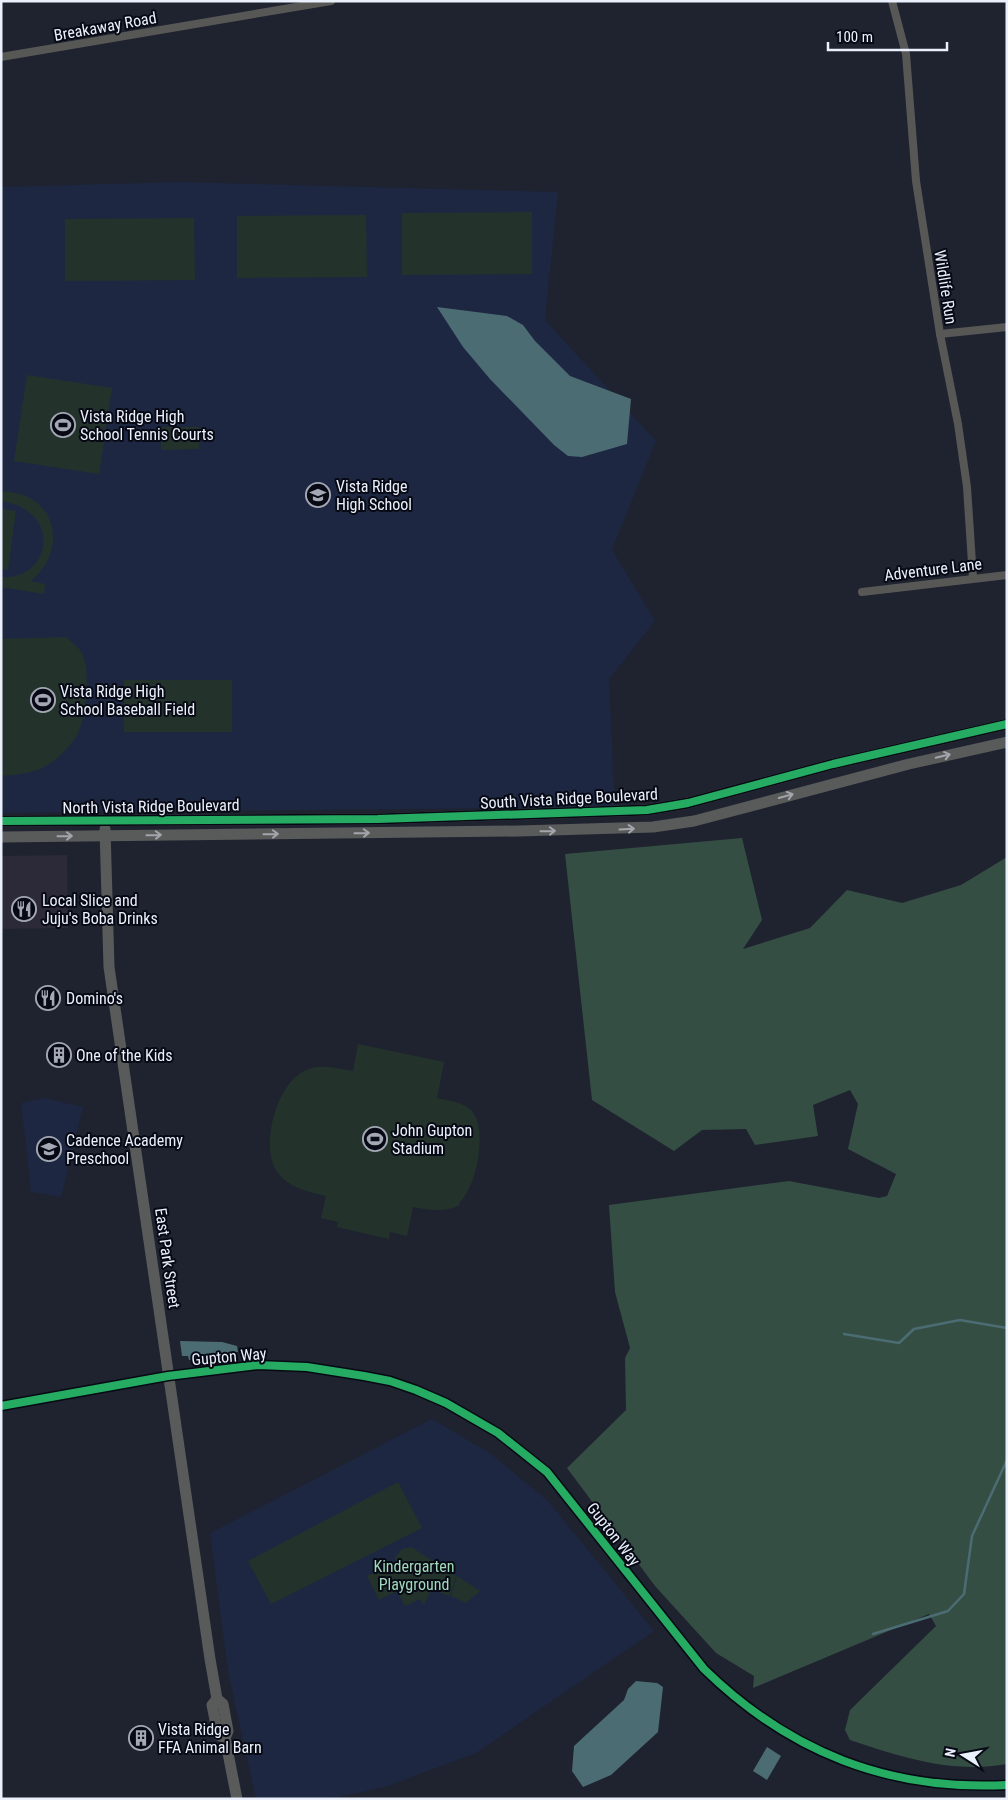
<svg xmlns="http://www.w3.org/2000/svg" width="1008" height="1800" font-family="'Roboto Condensed',sans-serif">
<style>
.commercial{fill:#2c2938}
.built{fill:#1d2741}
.green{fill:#23332c}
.forest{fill:#354e43}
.water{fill:#4c6c74}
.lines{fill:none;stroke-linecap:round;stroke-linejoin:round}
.stream{stroke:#4c6c74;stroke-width:2.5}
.street{stroke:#575856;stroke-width:8}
.secondary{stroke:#595a5a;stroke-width:11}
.cycleway-casing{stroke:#070a14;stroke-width:11}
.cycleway{stroke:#26ab63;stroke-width:8}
.oneway{stroke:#a2a5ab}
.labels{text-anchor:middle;stroke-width:4;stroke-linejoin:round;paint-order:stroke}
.street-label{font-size:16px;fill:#eaf0fc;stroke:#070a14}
.poi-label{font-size:16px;fill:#eaf0fc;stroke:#070a14;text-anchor:start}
.park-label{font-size:16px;fill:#a1d9ba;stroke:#070a14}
</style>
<rect width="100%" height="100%" fill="#1e232f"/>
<!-- commercial -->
<path class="commercial" d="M67 855 68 928 1 929V856Z"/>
<!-- built -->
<g class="built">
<path d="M179 182 558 192 545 320 656 441 612 550 655 621 609 679 615 807 1 813V187Z"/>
<path d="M44 1098 83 1107 61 1197 31 1192 21 1103Z"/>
<path d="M432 1419 491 1454 548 1501 654 1631 476 1753 385 1787 328 1799H256L228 1672 210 1533Z"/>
</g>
<!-- green -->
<g class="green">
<path d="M532 212V274L402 275V213Z"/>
<path d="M366 215 367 277 237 278V216Z"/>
<path d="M194 218 195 280 65 281V219Z"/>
<path d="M27 375 112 388 99 474 14 461Z"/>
<path d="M160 427H199V449L161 450Z"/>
<path d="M1 491C10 492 19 493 28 497 63 515 59 559 31 581L45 584 44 594 1 587V577C50 581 65 511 1 501Z"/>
<path d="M1 509 16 511 8 570 1 569Z"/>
<path d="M66 637C70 641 76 645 80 650 92 667 86 715 78 733 72 744 60 757 49 764 37 773 16 775 1 776V639Z"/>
<rect x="124" y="680" width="108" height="52"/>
<path d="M358 1044 444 1062 437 1098C449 1101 464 1102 472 1111 488 1129 477 1187 459 1203L460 1205C443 1213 432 1210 413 1207L407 1236 390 1232 389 1239 337 1227 338 1222 321 1218 326 1196C309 1192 289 1188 278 1173 259 1148 276 1085 304 1071 319 1063 337 1068 353 1071Z"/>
<path d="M398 1482 422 1528 271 1604 248 1561Z"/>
<path d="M411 1547 456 1576 450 1596 431 1590 424 1605 420 1599 405 1606 397 1591 379 1600 367 1576 396 1561 395 1558 402 1549Z"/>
<path d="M457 1576 480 1591 466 1603 451 1596Z"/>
</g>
<!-- forest -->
<path class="forest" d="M742 838 762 920 743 949 810 928 847 890 902 903 961 885 1007 857V1764C952 1774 901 1757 850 1740L845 1730 850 1710 936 1626 929 1614 753 1688 754 1676 716 1653 655 1586 567 1468 626 1410 625 1358 630 1348 615 1292 609 1205 789 1181 879 1198 887 1196 896 1174 848 1149 858 1104 850 1090 813 1105 818 1136 755 1145 746 1129 702 1130 674 1151 592 1100 565 854Z"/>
<!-- water -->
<g class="water">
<path d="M437 307 507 316 523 325 535 341 570 376 631 399 627 444 582 457 568 456 554 445 490 379 463 347Z"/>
<path d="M180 1341 222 1342 237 1346 238 1352 189 1360 188 1356H182Z"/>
<path d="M636 1681 657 1683 663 1687 658 1732 611 1775 583 1787 572 1771 574 1746 624 1700 628 1689Z"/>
<path d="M767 1747 781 1756 767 1780 753 1771Z"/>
</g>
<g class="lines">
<!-- stream -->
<g class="stream">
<path d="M844 1334 899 1343 914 1329 960 1320 1007 1328"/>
<path d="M873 1634 948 1611 964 1594 972 1536 1007 1460"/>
</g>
<!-- street -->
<g class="street">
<path d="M892 1 906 54 916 181 940 334 958 424 967 487 973 578"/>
<path d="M1 57 331 1"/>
<path d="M940 334 1007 327"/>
<path d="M862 592 1007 575"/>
<path d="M1 1406 168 1376 258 1365 307 1367 364 1376 390 1381 416 1390 446 1403 498 1433 547 1472 704 1669C789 1752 888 1791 1007 1785"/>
</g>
<!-- secondary -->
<g class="secondary">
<path d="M1 821 378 819 647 810 688 803 833 764 1007 724"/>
<path d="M105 829 109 967 210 1659 217 1699 223 1704 228 1731 225 1738 237 1799"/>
<path d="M1 837 519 831 653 827 694 821 909 764 1007 742"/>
<path d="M217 1699 212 1705 218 1735 225 1738"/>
</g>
<defs>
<g id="cycleway">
<path d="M1 821 378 819 647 810 688 803 833 764 1007 724"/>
<path d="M1 1406 168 1376 258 1365 307 1367 364 1376 390 1381 416 1390 446 1403 498 1433 547 1472 704 1669C789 1752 888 1791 1007 1785"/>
</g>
</defs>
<!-- cycleway casing -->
<use href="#cycleway" class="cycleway-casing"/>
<!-- cycleway -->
<use href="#cycleway" class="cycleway"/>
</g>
<!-- one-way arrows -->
<defs><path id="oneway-shaft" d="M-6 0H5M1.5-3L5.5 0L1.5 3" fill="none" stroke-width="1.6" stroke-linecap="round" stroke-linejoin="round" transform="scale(1.25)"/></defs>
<g class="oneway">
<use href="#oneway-shaft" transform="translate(943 756) rotate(-13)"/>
<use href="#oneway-shaft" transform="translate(786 796) rotate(-15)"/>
<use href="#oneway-shaft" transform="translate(627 829) rotate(-3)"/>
<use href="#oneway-shaft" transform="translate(548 831) rotate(-1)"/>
<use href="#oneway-shaft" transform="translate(362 833) rotate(-1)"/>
<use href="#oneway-shaft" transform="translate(271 834) rotate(-1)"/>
<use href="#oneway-shaft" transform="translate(154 835) rotate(-1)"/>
<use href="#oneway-shaft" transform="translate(65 836) rotate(-1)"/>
</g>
<!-- icons -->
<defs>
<symbol id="stadium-ring" viewBox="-11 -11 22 22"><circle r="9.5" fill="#070a14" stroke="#a3a8b4" stroke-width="1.5"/><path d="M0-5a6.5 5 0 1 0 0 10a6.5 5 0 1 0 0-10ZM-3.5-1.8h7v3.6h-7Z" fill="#a3a8b4"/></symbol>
<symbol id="school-ring" viewBox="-11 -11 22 22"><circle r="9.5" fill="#070a14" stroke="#a3a8b4" stroke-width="1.5"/><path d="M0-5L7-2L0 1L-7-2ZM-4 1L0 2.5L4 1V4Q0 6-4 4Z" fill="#a3a8b4"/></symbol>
<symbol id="restaurant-ring" viewBox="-11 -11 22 22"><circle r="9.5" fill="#070a14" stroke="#a3a8b4" stroke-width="1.5"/><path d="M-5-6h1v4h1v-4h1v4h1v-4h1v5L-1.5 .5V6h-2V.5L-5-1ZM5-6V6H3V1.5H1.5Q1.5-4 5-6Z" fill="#a3a8b4"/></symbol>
<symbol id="building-ring" viewBox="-11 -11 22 22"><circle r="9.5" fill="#070a14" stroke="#a3a8b4" stroke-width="1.5"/><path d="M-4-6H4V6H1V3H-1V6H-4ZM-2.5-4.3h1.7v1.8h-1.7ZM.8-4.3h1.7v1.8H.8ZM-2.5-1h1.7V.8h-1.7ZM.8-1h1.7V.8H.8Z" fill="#a3a8b4"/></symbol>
</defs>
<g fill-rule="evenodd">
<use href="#stadium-ring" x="49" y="411" width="28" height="28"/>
<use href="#school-ring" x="304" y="481" width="28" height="28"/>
<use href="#stadium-ring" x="29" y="686" width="28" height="28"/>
<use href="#restaurant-ring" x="10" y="895" width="28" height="28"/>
<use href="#restaurant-ring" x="34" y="984" width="28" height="28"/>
<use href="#building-ring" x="45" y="1041" width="28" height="28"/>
<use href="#stadium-ring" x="361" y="1125" width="28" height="28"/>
<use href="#school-ring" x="35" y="1135" width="28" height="28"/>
<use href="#building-ring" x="127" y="1724" width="28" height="28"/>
</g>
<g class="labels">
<!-- street labels -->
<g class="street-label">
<text transform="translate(105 26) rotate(-10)" y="6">Breakaway Road</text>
<text transform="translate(946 287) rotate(81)" y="6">Wildlife Run</text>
<text transform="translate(933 569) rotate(-7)" y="6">Adventure Lane</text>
<text transform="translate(569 798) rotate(-3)" y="6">South Vista Ridge Boulevard</text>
<text transform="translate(151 806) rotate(-1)" y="6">North Vista Ridge Boulevard</text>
<text transform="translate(168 1258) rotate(82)" y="6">East Park Street</text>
<text transform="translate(229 1356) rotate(-5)" y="6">Gupton Way</text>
<text transform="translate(614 1534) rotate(52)" y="6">Gupton Way</text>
</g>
<!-- poi labels -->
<g class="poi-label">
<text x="80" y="422">Vista Ridge High<tspan x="80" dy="18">School Tennis Courts</tspan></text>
<text x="336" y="492">Vista Ridge<tspan x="336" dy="18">High School</tspan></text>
<text x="60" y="697">Vista Ridge High<tspan x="60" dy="18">School Baseball Field</tspan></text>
<text x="42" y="906">Local Slice and<tspan x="42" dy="18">Juju's Boba Drinks</tspan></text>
<text x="66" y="1004">Domino's</text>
<text x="76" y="1061">One of the Kids</text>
<text x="392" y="1136">John Gupton<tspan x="392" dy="18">Stadium</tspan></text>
<text x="66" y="1146">Cadence Academy<tspan x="66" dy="18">Preschool</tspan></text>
<text x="158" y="1735">Vista Ridge<tspan x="158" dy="18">FFA Animal Barn</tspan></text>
</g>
<!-- park labels -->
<g class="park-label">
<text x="414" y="1572">Kindergarten<tspan x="414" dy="18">Playground</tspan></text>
</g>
</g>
<!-- border -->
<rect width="1008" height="1800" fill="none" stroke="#eaf0fc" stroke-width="5"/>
<!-- north arrow -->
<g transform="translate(963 1755) rotate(281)" stroke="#070a14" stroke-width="4" paint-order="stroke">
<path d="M0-4L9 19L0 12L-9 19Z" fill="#eaf0fc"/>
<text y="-8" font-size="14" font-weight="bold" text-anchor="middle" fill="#eaf0fc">N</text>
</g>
<!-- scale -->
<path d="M828 42v8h119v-8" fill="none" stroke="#eaf0fc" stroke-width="2.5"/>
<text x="836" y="42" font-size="15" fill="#eaf0fc" stroke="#070a14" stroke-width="4" paint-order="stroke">100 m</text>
</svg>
